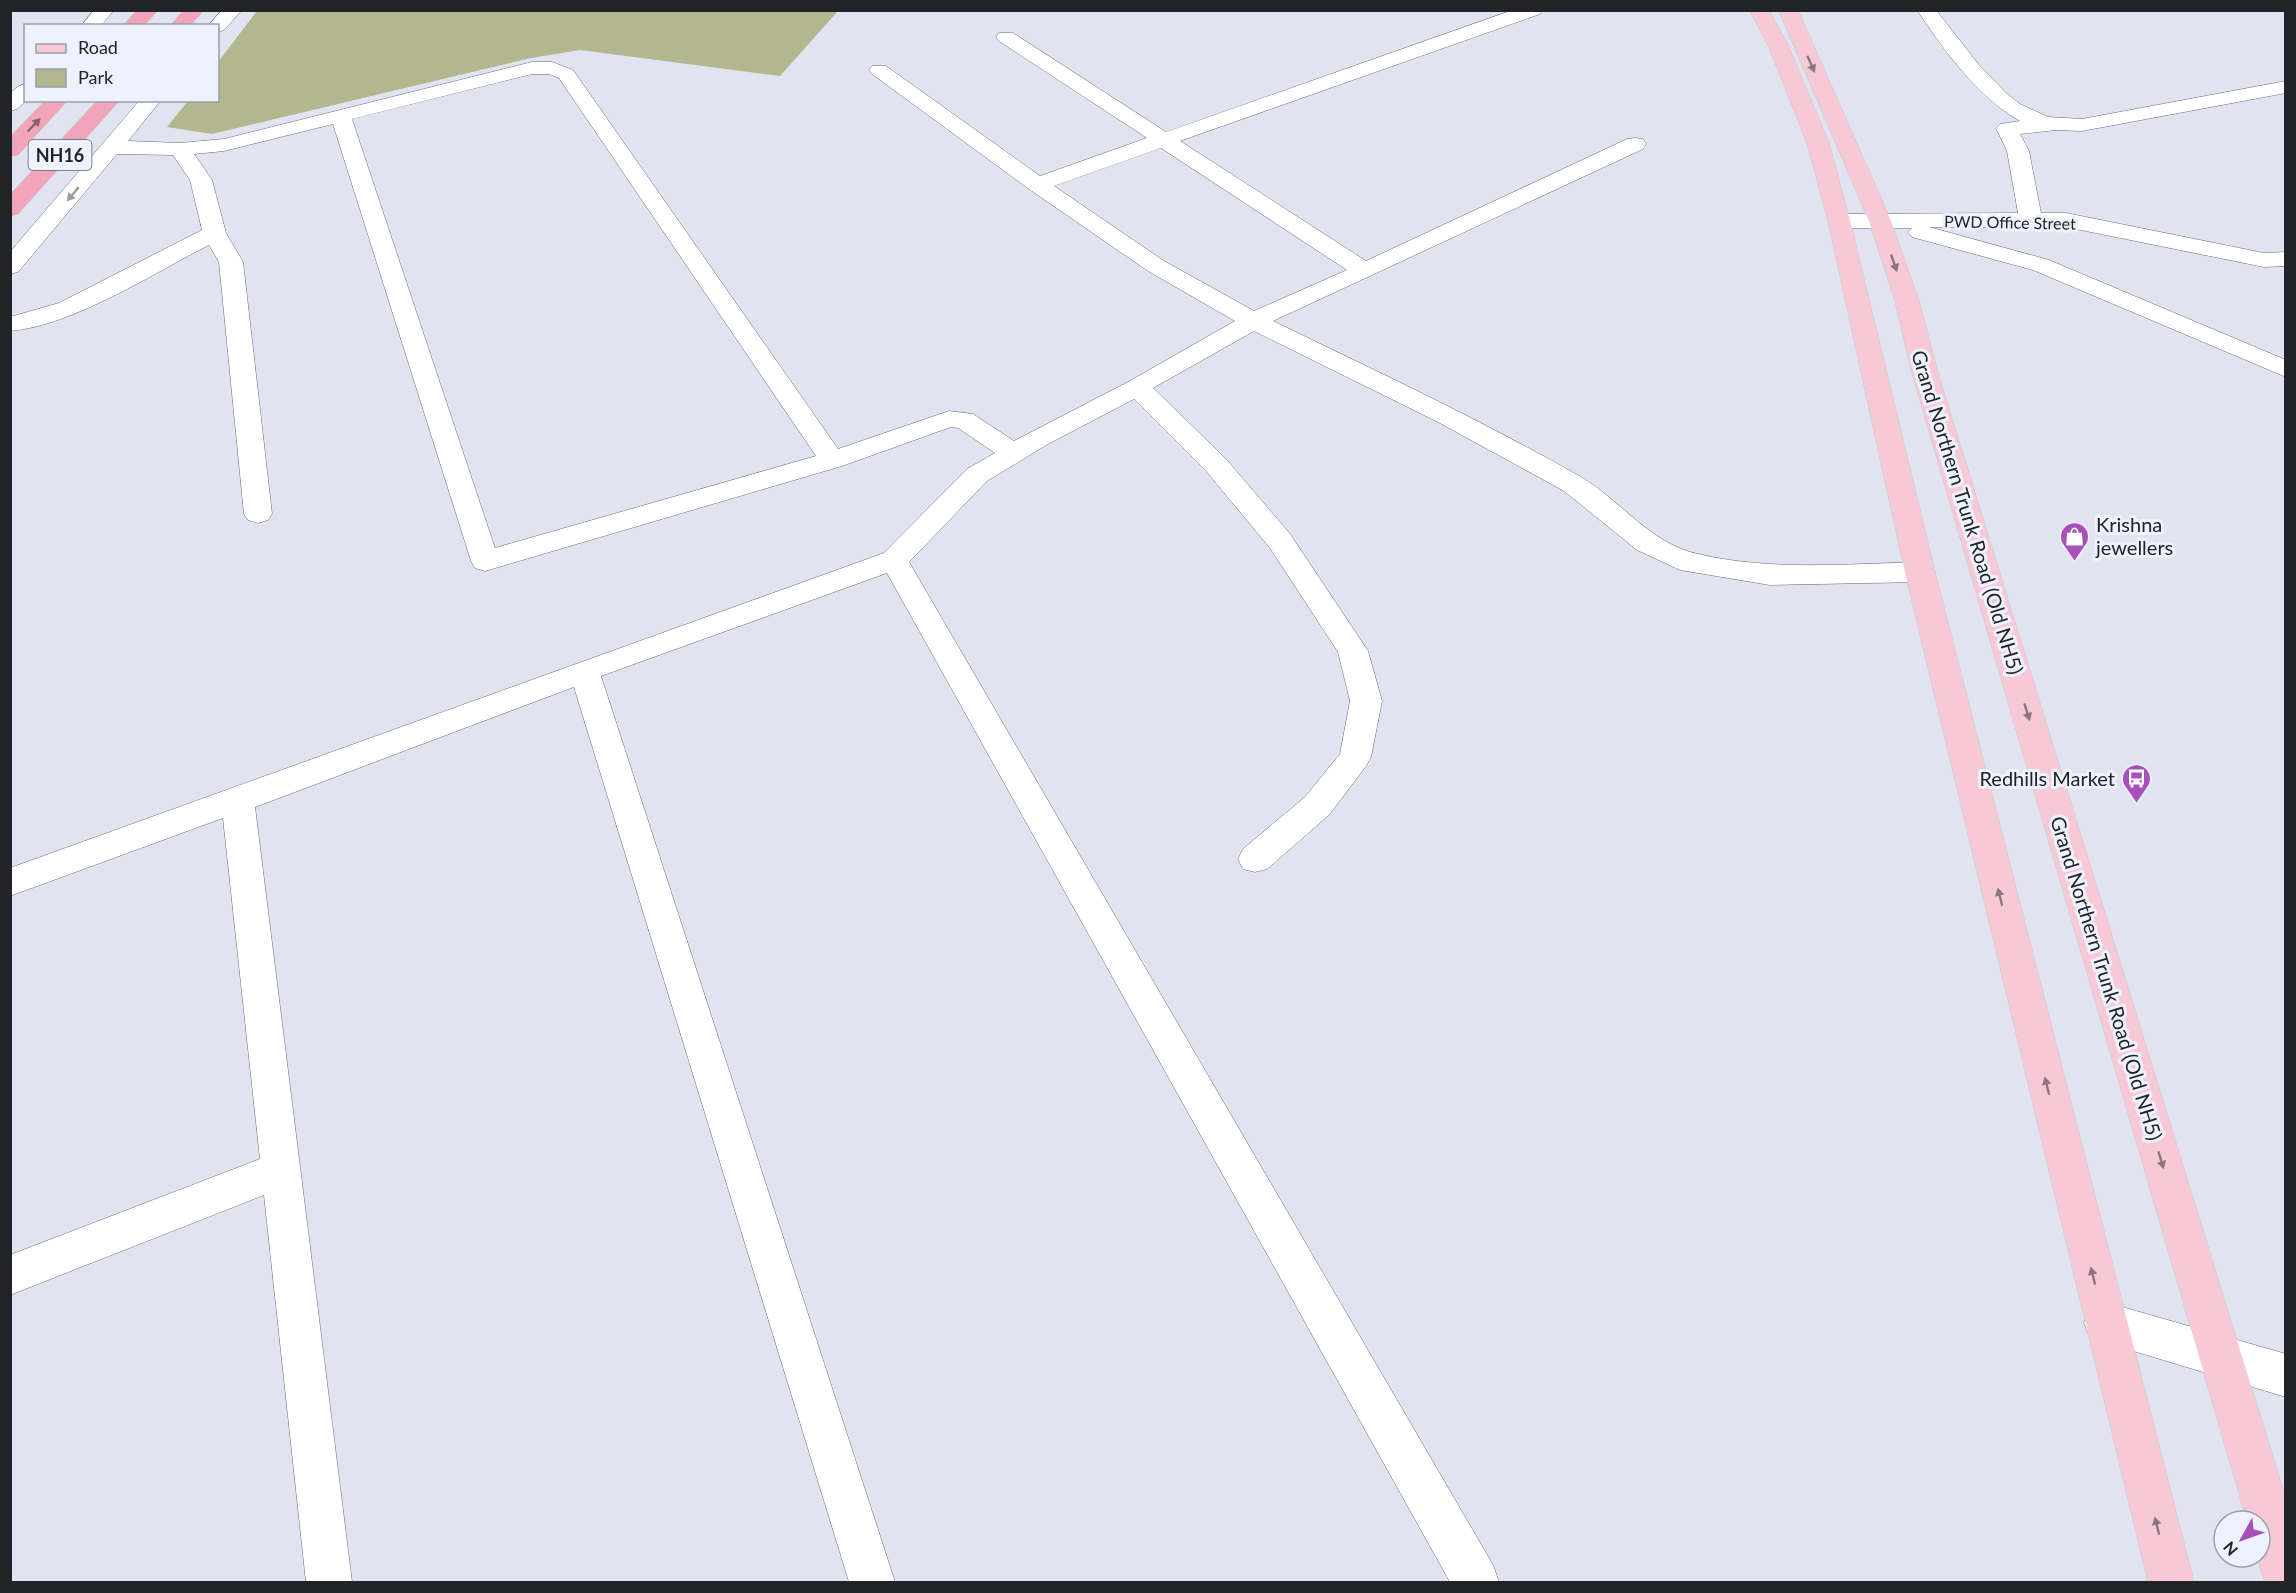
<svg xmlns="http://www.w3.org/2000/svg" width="2296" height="1593" viewBox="0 0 2296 1593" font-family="Lato,sans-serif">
  <rect width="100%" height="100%" fill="#e1e4f0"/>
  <polygon fill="#b3b78f" points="257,11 257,10 838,11 780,76 580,50 531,58 212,134 167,127 188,101 218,100 218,62"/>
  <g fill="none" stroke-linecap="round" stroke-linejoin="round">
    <defs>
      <g id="minor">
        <polygon points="94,10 114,10 101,26 81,26"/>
        <polygon points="222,10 242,10 224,30 218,32 218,26 208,26"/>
        <path d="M1513,10h29l-2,4 -360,127 186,120 261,-122 8,-1 8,1 3,5 -3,5 -370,172c103,50 208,99 308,156 40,24 70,67 117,77 72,17 148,10 222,8l10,3 5,7 -5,7 -10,3 -150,3 -90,-15 -43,-20 -73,-59 -126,-69 -184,-91 -101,57 73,71 64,75 78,117 14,50 -11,56 -5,9 -37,49 -62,54 -12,3 -12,-3 -5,-10 5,-10 62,-52 35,-43 10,-53 -12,-49 -68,-104 -64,-77 -72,-72 -86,45 -61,37 -78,81 584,1003 6,17h-49l-563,-1009 -286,103 294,906h-46l-275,-895 -319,120 97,775h-46l-42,-387 -254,100v-40l250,-96 -37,-341 -213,78v-28l874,-315 83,-84 28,-16 -37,-25 -7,-1 -109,39 -357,105 -10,-3 -4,-7 -138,-437 -109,27 -30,3 18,26 14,53 17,29 29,252 -4,6 -10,3 -10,-3 -4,-6 -25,-252 -10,-17c-55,28 -137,81 -199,86v-14l49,-14 143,-73 -12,-50 -17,-25 -56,-1 -99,118 -8,2v-22l130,-152h21l-33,41 52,2 44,-4 308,-77h20l21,8 265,379 111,-38 24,3 41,27 114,-59 107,-61 -87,-50 -119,-82 -157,-115 -3,-4 3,-4h14l154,110 107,-38 -148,-97 -3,-4 3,-4h14l153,99zM532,74h17l10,4 257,378 -321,92 -143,-429zM1161,148l186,122 -93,41 -90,-50 -110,-75z"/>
        <path d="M1917,10h19l43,55 27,28 14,11 28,13 34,2 204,-38v12l-204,38 -26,-1 -36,4 9,17 12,62h25l198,40 22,-1v14l-22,1 -198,-40h-137l120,33 237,100v17l-253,-107 -121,-33 -4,-5 4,-4h-73l-8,-2 -3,-5 3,-5 8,-2 179,-1 -11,-62 -11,-23 4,-4 20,-3c-44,-25 -75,-70 -103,-111z"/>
        <polygon points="26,84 27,100 17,109 10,111 10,93 19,86"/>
        <polygon points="2105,1302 2286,1354 2286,1397 2090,1338 2084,1323 2090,1308"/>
      </g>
      <g id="major">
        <polygon points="1750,10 1769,10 1788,45 1829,143 1850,221 1935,572 2194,1582 2148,1582 1905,572 1828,221 1807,143 1768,45"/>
        <polygon points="1779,10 1798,10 1891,221 1919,301 1938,373 2286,1499 2286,1582 2265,1582 2257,1557 2260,1557 2260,1521 2247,1521 1912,373 1895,301 1869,221"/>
      </g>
      <g id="highway">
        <polygon points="137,10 158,10 144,26 123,26"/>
        <polygon points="184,10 204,10 190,26 170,26"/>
        <polygon points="46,100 68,100 18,155 10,156 10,137"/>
        <polygon points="98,100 120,100 18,214 10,216 10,195"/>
      </g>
    </defs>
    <use href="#minor" stroke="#686b75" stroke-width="1"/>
    <use href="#major" stroke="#c6c6c7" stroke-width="1"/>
    <use href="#highway" stroke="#c6c6c7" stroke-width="1"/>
    <use href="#minor" fill="#fff" fill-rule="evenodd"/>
    <use href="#major" fill="#f7c9d6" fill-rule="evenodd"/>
    <use href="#highway" fill="#f1a5ba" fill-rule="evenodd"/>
  </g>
  <defs><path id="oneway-solid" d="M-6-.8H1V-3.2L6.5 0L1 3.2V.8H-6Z" transform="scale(1.5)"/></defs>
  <g fill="#8c767e">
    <use href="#oneway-solid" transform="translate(1811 64) rotate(66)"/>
    <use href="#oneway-solid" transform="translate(1894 263) rotate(71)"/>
    <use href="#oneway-solid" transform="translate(2027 712) rotate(73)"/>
    <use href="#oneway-solid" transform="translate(2000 897) rotate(-104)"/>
    <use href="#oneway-solid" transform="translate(2047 1086) rotate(-104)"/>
    <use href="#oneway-solid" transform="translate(2161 1160) rotate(73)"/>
    <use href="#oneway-solid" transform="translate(2093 1276) rotate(-104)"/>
    <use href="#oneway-solid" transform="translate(2157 1526) rotate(-104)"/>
  </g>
  <use fill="#8a6470" href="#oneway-solid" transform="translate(34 125) rotate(-46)"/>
  <use fill="#9c9c9e" href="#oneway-solid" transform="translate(73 194) rotate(130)"/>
  <defs>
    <symbol id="shop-pin" viewBox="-11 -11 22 30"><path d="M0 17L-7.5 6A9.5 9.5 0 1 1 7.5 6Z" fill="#a74fbb" stroke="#eef2fe"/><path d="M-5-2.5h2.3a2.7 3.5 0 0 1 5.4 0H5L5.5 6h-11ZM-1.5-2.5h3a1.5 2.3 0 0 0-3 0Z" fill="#fff"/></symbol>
    <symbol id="bus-pin" viewBox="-11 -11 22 30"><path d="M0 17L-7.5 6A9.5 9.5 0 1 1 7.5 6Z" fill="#a74fbb" stroke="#eef2fe"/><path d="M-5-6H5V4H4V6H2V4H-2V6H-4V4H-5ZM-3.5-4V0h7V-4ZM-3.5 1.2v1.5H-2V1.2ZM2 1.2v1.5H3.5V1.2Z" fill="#fff"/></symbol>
  </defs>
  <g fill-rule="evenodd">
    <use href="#shop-pin" x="2058" y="520" width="33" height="45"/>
    <use href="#bus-pin" x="2120" y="762" width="33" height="45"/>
  </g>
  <g text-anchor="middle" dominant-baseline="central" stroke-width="6" stroke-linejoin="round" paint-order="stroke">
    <g font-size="16" fill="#222327" stroke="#eef2fe">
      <text transform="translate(2010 222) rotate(1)">PWD Office Street</text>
    </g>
    <rect fill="#eef2fe" stroke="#5f6168" stroke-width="1.5" x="28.5" y="140" width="63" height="30" rx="4.5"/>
    <g font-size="18" font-weight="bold" fill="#222327">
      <text x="60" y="155">NH16</text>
    </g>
    <g font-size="20" fill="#222327" stroke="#eef2fe">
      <text transform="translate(1968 512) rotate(73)">Grand Northern Trunk Road (Old NH5)</text>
      <text transform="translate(2107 978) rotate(73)">Grand Northern Trunk Road (Old NH5)</text>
    </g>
    <g font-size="20" fill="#222327" stroke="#eef2fe" text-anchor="start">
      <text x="2096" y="524">Krishna<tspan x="2096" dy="23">jewellers</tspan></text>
      <text x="2115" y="778" text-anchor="end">Redhills Market</text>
    </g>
  </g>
  <rect width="2296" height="1593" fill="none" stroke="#222327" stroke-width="24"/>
  <rect x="24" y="24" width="195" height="78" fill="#eef2fe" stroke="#9c9fa8" stroke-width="1.5"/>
  <rect x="36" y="44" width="30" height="9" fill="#f7c9d6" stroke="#9c9fa8" stroke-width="1.5"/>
  <text x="78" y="54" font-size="18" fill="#222327">Road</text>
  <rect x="36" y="69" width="30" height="18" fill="#b3b78f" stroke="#9c9fa8" stroke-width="1.5"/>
  <text x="78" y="84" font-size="18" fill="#222327">Park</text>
  <g transform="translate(2242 1539) rotate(230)"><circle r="28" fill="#eef2fe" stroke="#9c9fa8" stroke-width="1.5"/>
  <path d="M0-4.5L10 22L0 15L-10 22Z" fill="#a74fbb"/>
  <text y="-9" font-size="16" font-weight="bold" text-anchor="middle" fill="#222327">N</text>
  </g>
</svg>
